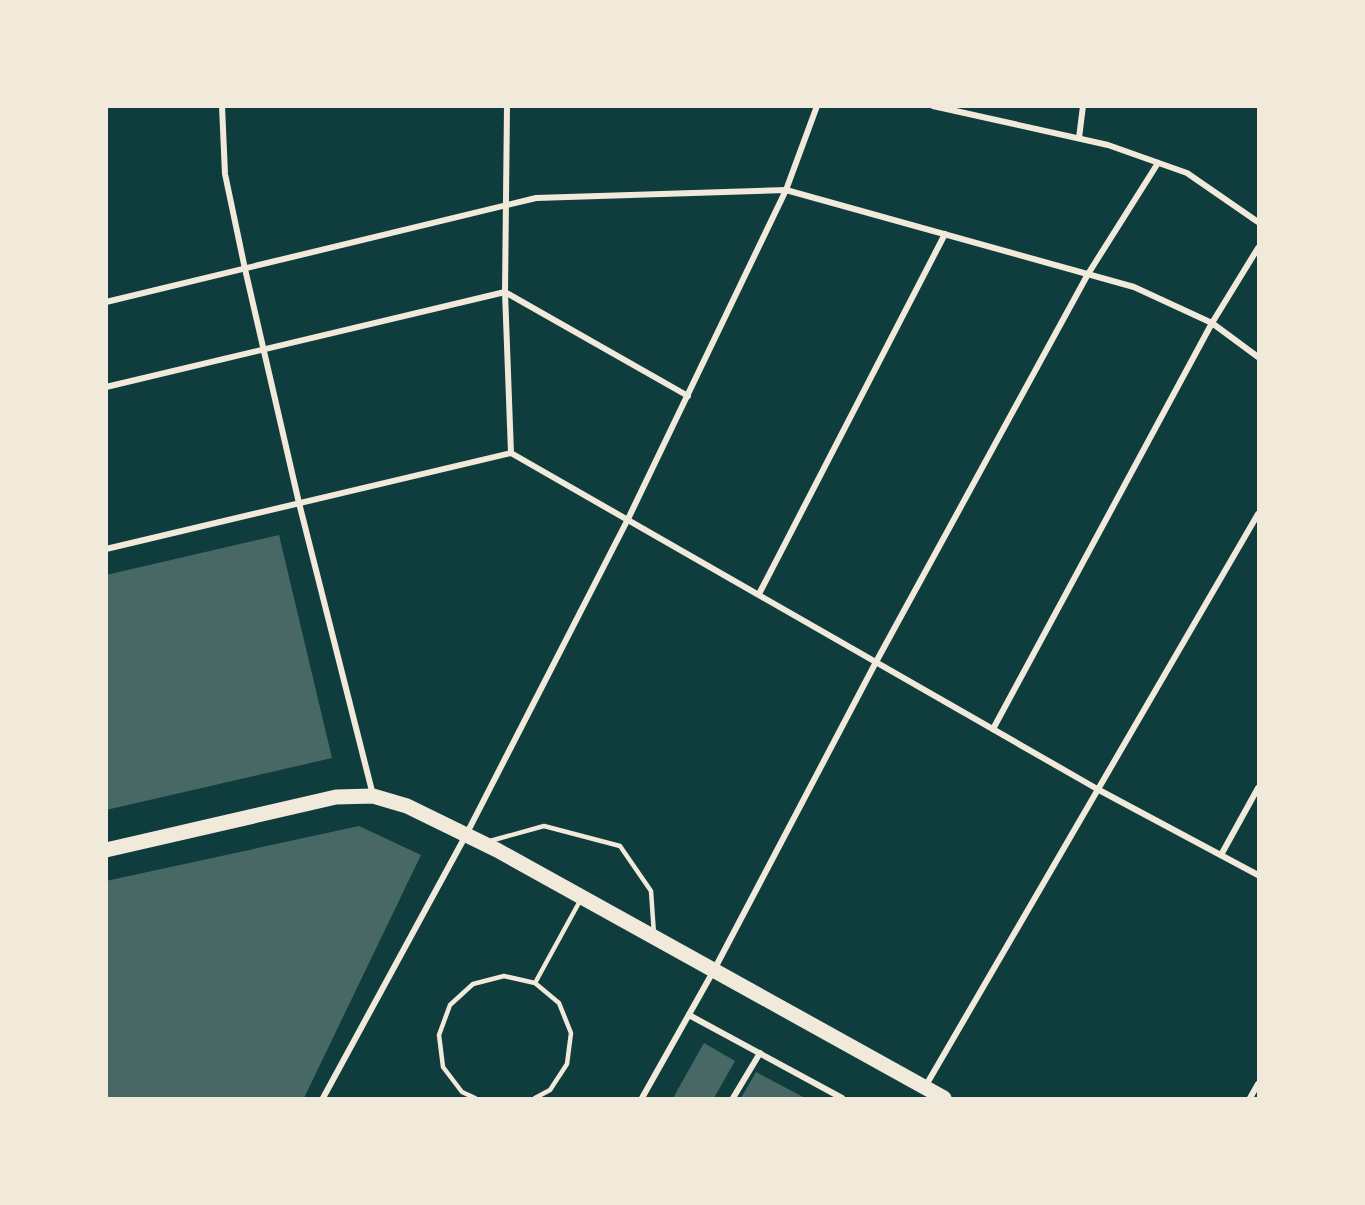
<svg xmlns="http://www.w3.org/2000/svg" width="1365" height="1205" viewBox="0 0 1365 1205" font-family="'Nunito Sans',sans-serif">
  <rect width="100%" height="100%" fill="#0f3d3e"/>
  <g fill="#486865">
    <polygon points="279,535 332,758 106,810 106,575"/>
    <polygon points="359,826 421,855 304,1098 106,1098 106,881"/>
    <polygon points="704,1043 735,1061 714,1098 673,1098"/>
    <polygon points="756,1072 805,1098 741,1098"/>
  </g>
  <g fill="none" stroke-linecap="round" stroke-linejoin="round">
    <g stroke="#f1e9da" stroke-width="4.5">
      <polyline points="490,841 544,826 620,846 651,891 654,934"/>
      <polyline points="535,983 581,899"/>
      <polyline points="475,1098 462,1092 443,1067 439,1035 450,1005 473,984 504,976 535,983 559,1003 571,1033 567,1064 550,1090 535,1098"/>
    </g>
    <g stroke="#f1e9da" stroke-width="6">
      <polyline points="222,106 225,174 245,269 299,503 373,795"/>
      <polyline points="507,106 505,292 511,453"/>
      <polyline points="933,106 1108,145 1187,173 1258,222"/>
      <polyline points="1079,138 1083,106"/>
      <polyline points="106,302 536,198 786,190 1134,287 1212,323 1258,357"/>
      <polyline points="106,387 505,292 688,396"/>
      <polyline points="511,453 1099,790 1258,875"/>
      <polyline points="106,549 511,453"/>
      <polyline points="759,594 945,234"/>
      <polyline points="993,729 1212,323 1258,248"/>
      <polyline points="1221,855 1258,788"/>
      <polyline points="689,1015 842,1098"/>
      <polyline points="925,1087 1258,514"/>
      <polyline points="323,1098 466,835 628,519 786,190 817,106"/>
      <polyline points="642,1098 714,970 876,662 1088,274 1158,163"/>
      <polyline points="733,1098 760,1053"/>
      <polyline points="1250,1098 1258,1084"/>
    </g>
    <polyline stroke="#f1e9da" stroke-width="15" points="106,850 336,797 373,796 407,806 497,850 944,1098"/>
  </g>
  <rect width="1365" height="1205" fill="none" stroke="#f1e9da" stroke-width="216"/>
</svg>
